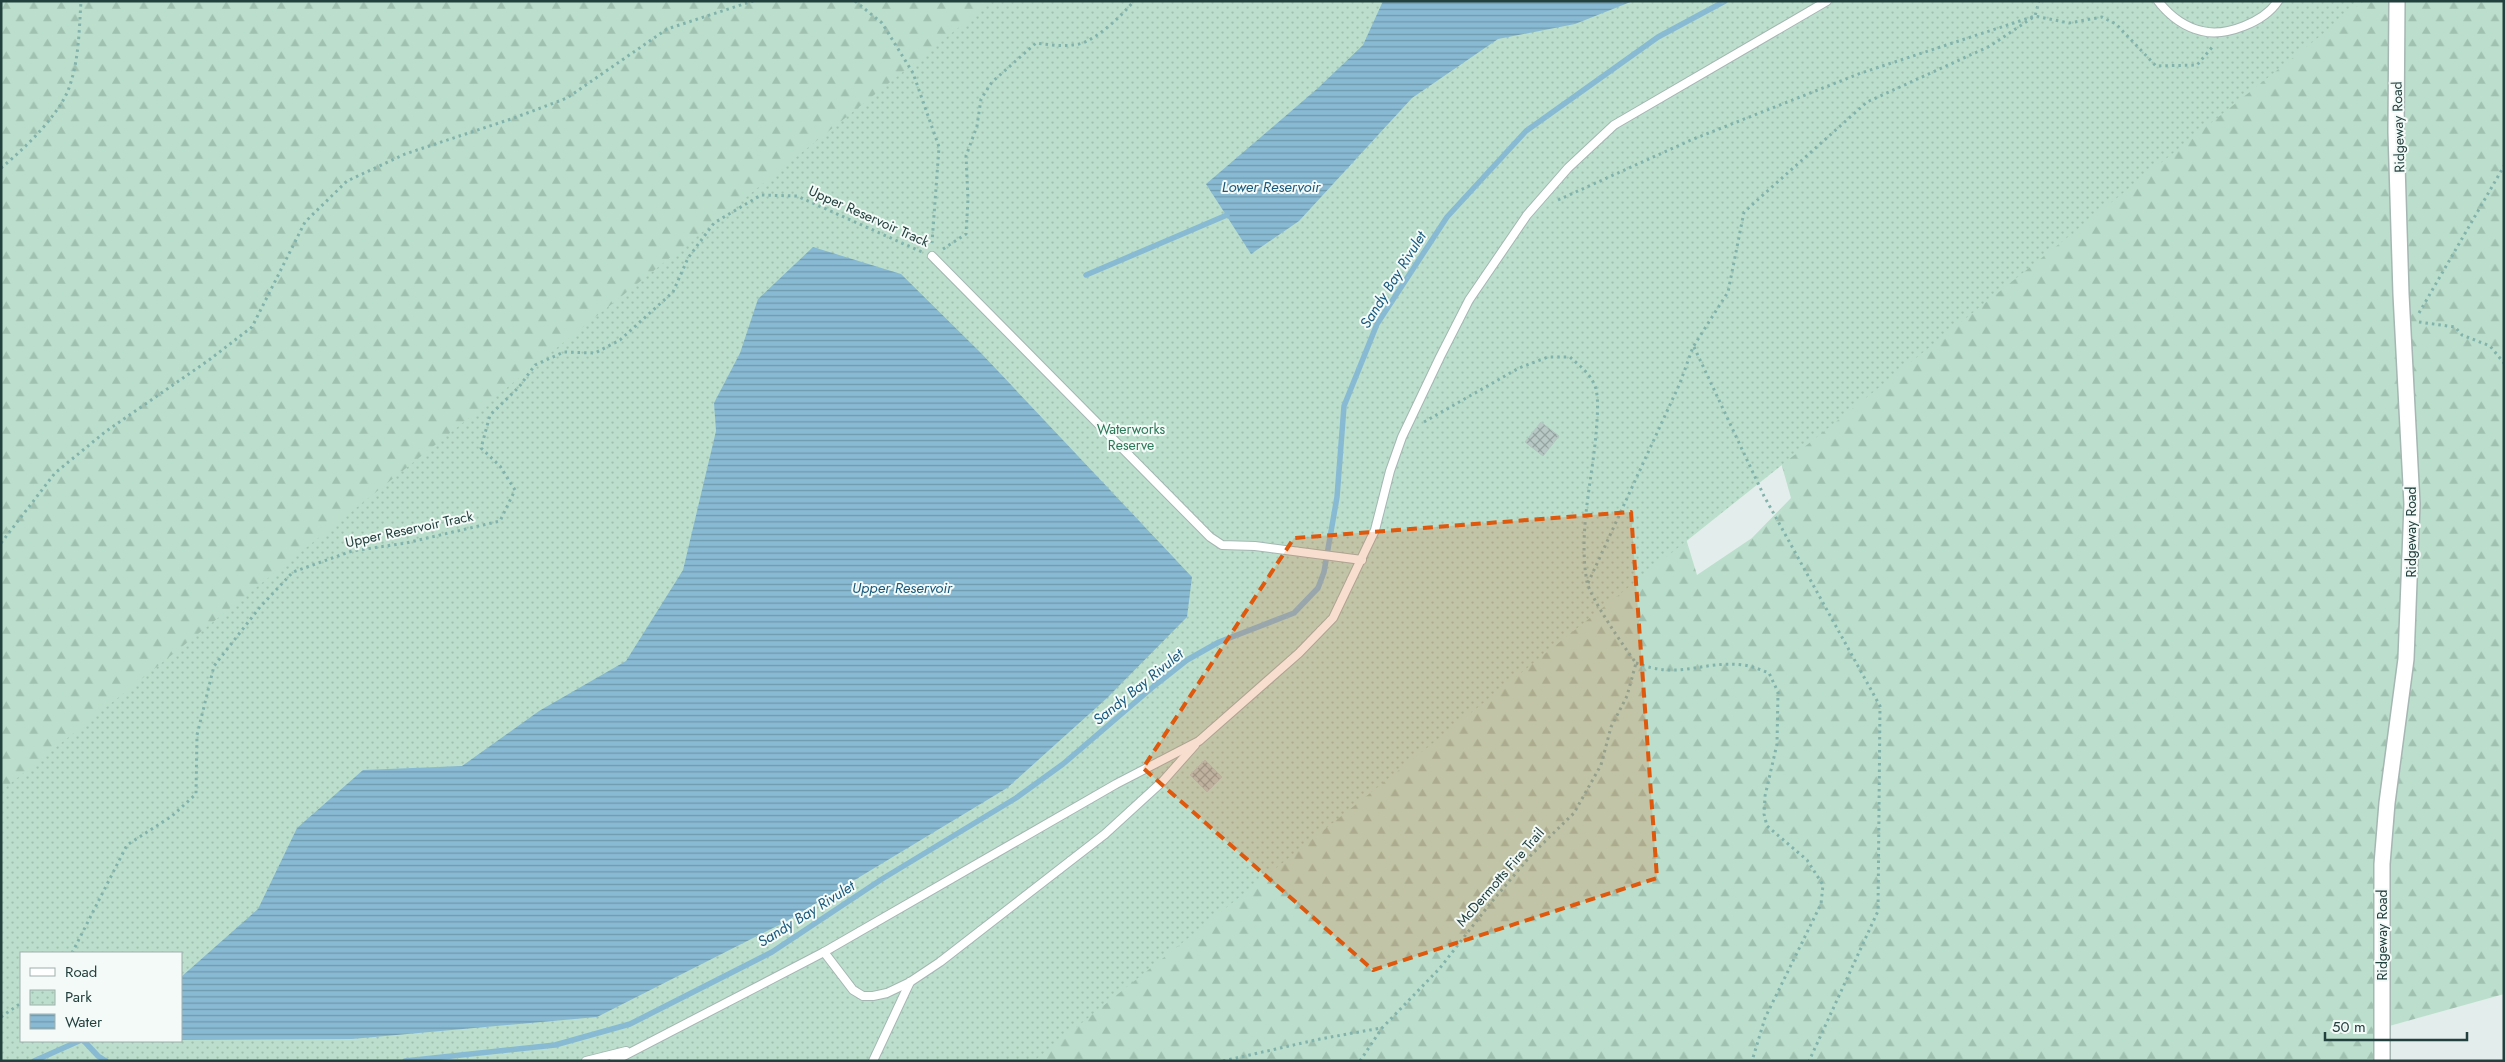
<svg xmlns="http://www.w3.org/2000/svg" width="2505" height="1062" viewBox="0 0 2505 1062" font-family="Jost,sans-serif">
  <defs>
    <pattern id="forest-firs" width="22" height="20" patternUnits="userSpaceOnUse" patternTransform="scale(1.25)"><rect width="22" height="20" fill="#bbdfcc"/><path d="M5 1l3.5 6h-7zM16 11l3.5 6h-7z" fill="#a0c0b0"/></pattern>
    <pattern id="park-dots" width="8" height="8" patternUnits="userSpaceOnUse" patternTransform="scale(1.25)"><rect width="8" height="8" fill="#bbdfcc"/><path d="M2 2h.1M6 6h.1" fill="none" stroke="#a0c0b0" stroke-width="1.8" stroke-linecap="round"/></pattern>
    <pattern id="water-rules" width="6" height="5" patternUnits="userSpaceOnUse" patternTransform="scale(1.25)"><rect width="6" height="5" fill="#89bad4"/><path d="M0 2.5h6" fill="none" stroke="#7099ad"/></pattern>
    <pattern id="building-cross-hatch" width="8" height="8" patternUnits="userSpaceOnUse" patternTransform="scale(1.25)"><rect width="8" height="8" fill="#b8c8c4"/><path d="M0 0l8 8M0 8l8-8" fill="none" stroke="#95a4a0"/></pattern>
  </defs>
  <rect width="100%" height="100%" fill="#e3edeb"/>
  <g fill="url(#forest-firs)">
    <polygon points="1,1 1383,1 181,953 21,953 21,1041 1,1061"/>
    <polygon points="1633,1 2504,1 2504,994 2382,1028 2382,1061 811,1061 1670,486 1697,575 1752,538 1791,498 1776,445"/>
  </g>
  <path fill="url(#park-dots)" fill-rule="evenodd" d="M992,1h1372l-1330,1060h-1033v-270zM21,953h160v88h-160z"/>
  <g fill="url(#water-rules)">
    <polygon points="1383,1 1633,1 1575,24 1498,39 1412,98 1299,221 1251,254 1206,184 1318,88 1363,45"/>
    <polygon points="813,247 901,274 981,353 1192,577 1187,617 1107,698 1007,788 785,922 597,1017 352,1039 181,1040 181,977 258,909 297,828 363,770 462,766 539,711 626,661 683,570 716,431 714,403 740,353 758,299"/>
  </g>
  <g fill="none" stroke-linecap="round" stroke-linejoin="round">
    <g stroke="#89bad4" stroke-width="5.5">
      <polyline points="1086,275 1227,215"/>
      <polyline points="84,1041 98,1056 106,1061"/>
      <polyline points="34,1061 79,1041"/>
      <polyline points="405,1061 555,1045 630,1024 772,952 882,879 1016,798 1063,764 1154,686 1187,660 1219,642 1294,613 1318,588 1324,572 1337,497 1344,406 1377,324 1447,217 1526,131 1658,37 1725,1"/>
    </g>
  </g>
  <g fill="url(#building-cross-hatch)" stroke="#b5c7c3">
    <polygon points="1541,422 1559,436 1543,456 1525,442"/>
    <polygon points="1205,760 1222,777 1207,792 1190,775"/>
  </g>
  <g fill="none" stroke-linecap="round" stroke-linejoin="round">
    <defs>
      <g id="service">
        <path d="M2158,1c11,14 26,26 44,30 24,6 62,-9 76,-30"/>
        <polyline points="932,256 1210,537 1222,545 1255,546 1362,560"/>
        <polyline points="824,952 853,990 863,996 873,996 887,993 910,982 940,962 1105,834 1163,781 1195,745"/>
        <polyline points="586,1061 626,1051"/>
        <polyline points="614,1061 824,952 1116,784 1199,741 1299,653 1333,618 1375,530 1390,471 1402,437 1440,357 1469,300 1527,215 1568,168 1614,125 1827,1"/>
        <polyline points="873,1061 910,982"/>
      </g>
      <polyline id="minor" points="2382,1061 2382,864 2387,803 2406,659 2412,504 2401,294 2396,132 2397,1"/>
    </defs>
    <use href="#service" stroke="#a5b6b3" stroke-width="10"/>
    <use href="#minor" stroke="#a5b6b3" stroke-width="18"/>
    <g stroke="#82b2ac" stroke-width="3" stroke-dasharray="2.5 4" stroke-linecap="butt">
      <polyline points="855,1 882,23 913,73 939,147 932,243"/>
      <path d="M1,168c23,-19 53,-48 66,-75 12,-29 12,-61 14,-92"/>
      <polyline points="1558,200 1691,140 1861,73 2035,16 2069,23 2102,17 2116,24 2156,66 2197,65 2214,45"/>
      <path d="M943,249l23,-15 2,-35 -2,-43 11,-30 4,-27 11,-17 44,-39c14,2 28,4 43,1 19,-5 42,-28 55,-43"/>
      <polyline points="2419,313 2504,166"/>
      <polyline points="2419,322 2455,327 2462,335 2490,346 2504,363"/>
      <polyline points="1694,347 1764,496 1880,706 1878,911 1809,1061"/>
      <path d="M1424,422l95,-54 29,-11h22c10,9 22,18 26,32 3,14 1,31 0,45 -4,48 -18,99 -9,148 4,17 37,65 49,81"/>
      <polyline points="1,543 55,473 105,432 209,360 252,327 305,222 347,181 405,154 514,118 567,98 667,29 753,1"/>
      <polyline points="1588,583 1680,383 1693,347 1728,292 1744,212 1867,102 1990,46 2035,16 2039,1"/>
      <path d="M1636,663c44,17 67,-3 107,2 9,1 18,5 26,8l9,19 -1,52 -12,52 -1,18 3,12 40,34 16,25 -2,19 -56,114 -13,43"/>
      <polyline points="72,953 127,845 172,816 196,794 197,735 214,666 260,607 293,572 352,551 406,543 500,521 515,490 500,466 481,448 490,415 519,387 535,365 564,352 595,353 620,340 673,292 688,258 714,223 761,195 797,196 922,252"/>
      <polyline points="1,1017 21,1003"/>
      <polyline points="1223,1061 1320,1039 1381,1028"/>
      <polyline points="1360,1061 1382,1028 1440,968 1489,905 1532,854 1574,813 1601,765 1611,727 1627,696 1636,663"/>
    </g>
    <use href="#service" stroke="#fff" stroke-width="8"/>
    <use href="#minor" stroke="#fff" stroke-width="15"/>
  </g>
  <path fill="#de580e" fill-opacity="0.2" stroke="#de580e" stroke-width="4" stroke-dasharray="10 6" stroke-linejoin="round" d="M1631,512l26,366 -284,92 -230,-202 151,-230z"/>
  <g text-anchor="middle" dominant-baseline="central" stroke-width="4" stroke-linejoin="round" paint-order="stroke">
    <g font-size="14" fill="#22403d" stroke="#f4faf8">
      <text transform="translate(2398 127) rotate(-92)">Ridgeway Road</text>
      <text transform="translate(869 216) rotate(24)">Upper Reservoir Track</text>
      <text transform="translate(409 529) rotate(-12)">Upper Reservoir Track</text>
      <text transform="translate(2411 532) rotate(-90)">Ridgeway Road</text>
      <text transform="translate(1500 877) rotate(-49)">McDermotts Fire Trail</text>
      <text transform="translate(2382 935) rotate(-90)">Ridgeway Road</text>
    </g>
    <g font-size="14" fill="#2a7857" stroke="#f4faf8">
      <text x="1131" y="429">Waterworks<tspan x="1131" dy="16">Reserve</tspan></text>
    </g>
    <g font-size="15" font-style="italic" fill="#195a7e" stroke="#f4faf8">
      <text x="1271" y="187">Lower Reservoir</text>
      <text transform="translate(1393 280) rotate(-58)">Sandy Bay Rivulet</text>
      <text x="902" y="588">Upper Reservoir</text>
      <text transform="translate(1138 687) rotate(-39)">Sandy Bay Rivulet</text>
      <text transform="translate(806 914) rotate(-32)">Sandy Bay Rivulet</text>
    </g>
  </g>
  <rect width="2505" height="1062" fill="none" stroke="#22403d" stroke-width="5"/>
  <rect x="20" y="952" width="162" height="90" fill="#f4faf8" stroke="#a0b0ad"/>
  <rect x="30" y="968" width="25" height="8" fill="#ffffff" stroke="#a0b0ad"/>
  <text x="65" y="977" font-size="15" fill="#22403d">Road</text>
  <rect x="30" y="990" width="25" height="15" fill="url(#park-dots)" stroke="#a0b0ad"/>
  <text x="65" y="1002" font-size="15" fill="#22403d">Park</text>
  <rect x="30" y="1014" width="25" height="15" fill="url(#water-rules)" stroke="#a0b0ad"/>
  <text x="65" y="1027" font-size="15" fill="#22403d">Water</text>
  <path d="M2325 1032v8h142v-8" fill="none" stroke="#22403d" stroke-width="2.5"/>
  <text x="2332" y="1032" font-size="15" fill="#22403d" stroke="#f4faf8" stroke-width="4" paint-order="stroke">50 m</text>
</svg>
